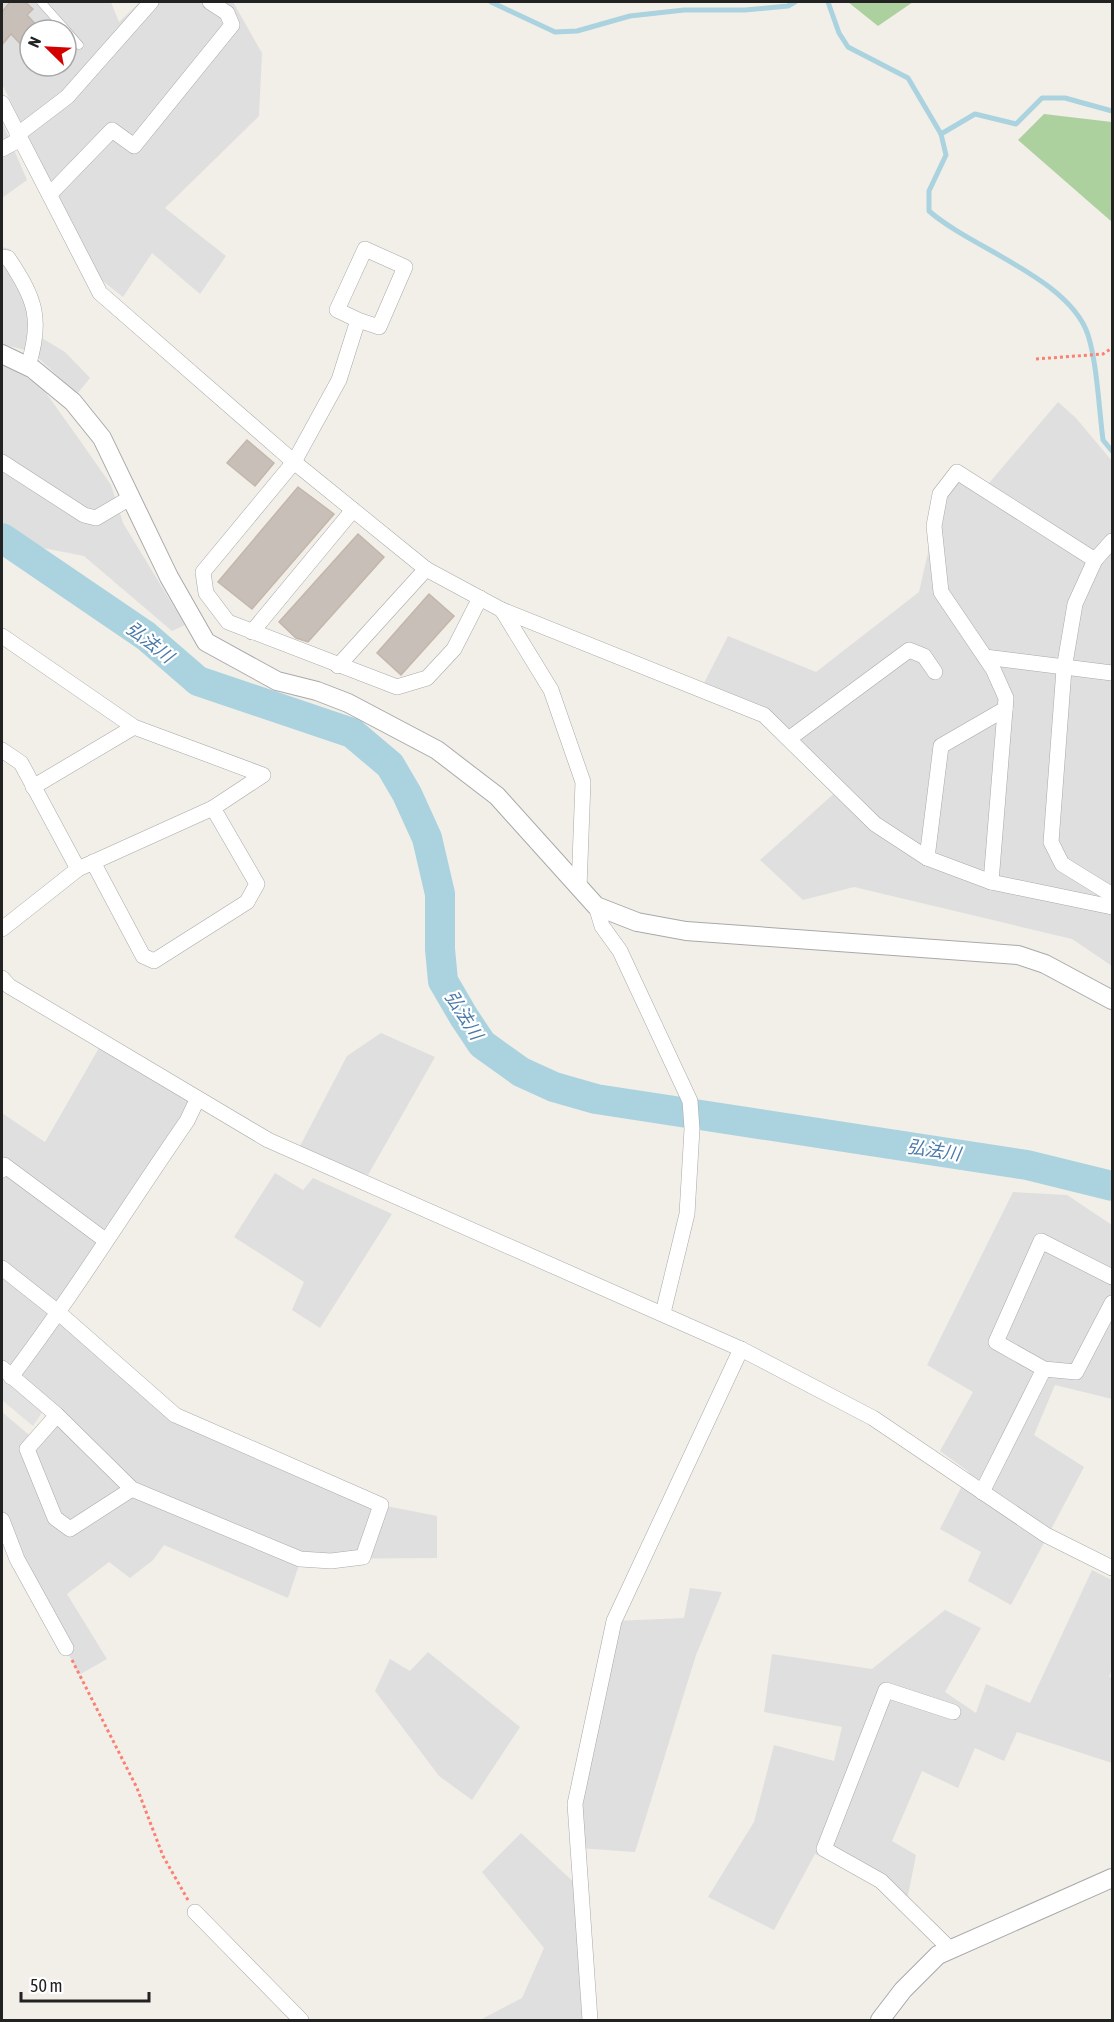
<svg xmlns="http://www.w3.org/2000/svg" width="1114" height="2022" viewBox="0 0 1114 2022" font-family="'Asap Condensed','Noto Sans JP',sans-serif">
  <rect width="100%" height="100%" fill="#f2efe9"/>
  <g fill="#e0dfdf" fill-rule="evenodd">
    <path d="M2,2h109l8,20 21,-20h93l29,51 -3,63 -94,92 61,48 -26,38 -48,-41 -29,44 -24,-19 -97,-194zM30,30h36v36h-36z"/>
    <polygon points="2,122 27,180 2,198"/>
    <polygon points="2,247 10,249 29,290 37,335 65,352 90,378 77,394 32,352 2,344"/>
    <polygon points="2,363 41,386 81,442 111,485 123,523 185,625 172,631 84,556 43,548 2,522"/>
    <polygon points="1058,402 1076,418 1112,461 1112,966 1072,939 854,887 803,900 760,860 839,789 764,715 701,689 728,636 816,672 919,592 934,526 957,472 984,489"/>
    <polygon points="381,1033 435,1057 368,1175 298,1150 347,1056"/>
    <polygon points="103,1041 197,1100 60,1314 155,1399 381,1505 437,1516 437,1558 301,1559 288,1598 164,1545 153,1560 130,1578 109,1562 67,1594 107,1659 79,1675 2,1520 2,1412 35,1440 57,1415 2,1368 2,1113 45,1142"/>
    <polygon points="275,1173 303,1190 313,1178 392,1214 320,1328 292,1310 304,1282 234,1237"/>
    <polygon points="1013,1192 1067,1195 1112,1225 1112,1399 1055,1385 1034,1435 1084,1467 1011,1605 968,1581 981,1552 940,1529 969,1472 940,1451 973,1392 927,1365"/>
    <polygon points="1092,1570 1112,1580 1112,1668 1109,1677 1112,1678 1112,1763 1017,1732 1004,1761 975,1748 958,1788 922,1771 892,1841 916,1855 906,1905 881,1881 815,1854 774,1930 708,1897 754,1822 774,1745 834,1761 842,1727 764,1712 772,1654 872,1669 945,1610 981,1628 945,1692 976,1713 986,1684 1030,1703"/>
    <polygon points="690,1588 722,1592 696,1655 635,1852 578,1848 575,1804 614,1621 684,1618"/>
    <polygon points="428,1652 520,1727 472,1800 439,1776 375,1691 390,1659 410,1671"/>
    <polygon points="521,1833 581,1889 590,2020 480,2020 522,1998 544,1948 482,1872"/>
  </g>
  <g fill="#add19e">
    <polygon points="848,2 913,2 878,26"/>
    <polygon points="1044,114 1112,122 1112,222 1018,140"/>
  </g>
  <polygon fill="#e2e2e2" points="2,1377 43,1411 33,1426 2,1400"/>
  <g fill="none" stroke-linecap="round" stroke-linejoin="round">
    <g stroke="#aad3df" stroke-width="5">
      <polyline points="491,2 555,32 577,31 630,16 684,10 745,10 788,6 795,2"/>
      <path d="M828,2l11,31 9,14 60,31 33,56 5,21 -17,36v20c42,37 141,68 159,124 9,28 11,74 15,105l9,11"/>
      <polyline points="941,134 975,114 1016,124 1042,98 1065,98 1112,111"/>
    </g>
    <polyline stroke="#aad3df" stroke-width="30" points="2,538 146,636 198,681 352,733 390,765 407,794 427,838 440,894 440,949 443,981 464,1017 482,1044 521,1072 554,1087 596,1099 1027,1165 1112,1186"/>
  </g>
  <g fill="#c7bfb8" stroke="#c4b6ab" stroke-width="1.5">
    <polygon points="10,2 25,2 33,9 27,15 41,30 30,30 30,54 11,34 2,45 2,12"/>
    <polygon points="247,440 274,463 255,486 227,463"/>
    <polygon points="298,487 334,514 252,609 218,582"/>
    <polygon points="358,534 384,557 308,642 296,638 279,622"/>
    <polygon points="429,594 454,616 401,675 377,653"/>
  </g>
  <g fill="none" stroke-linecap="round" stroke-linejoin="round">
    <defs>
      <g id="service">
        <polyline points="41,2 66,30"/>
        <polyline points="66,30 79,45"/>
      </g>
      <g id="minor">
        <polyline points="2,103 100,293 294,462 426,569 502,610 764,715 875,824 927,858 991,882 1112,907"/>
        <polyline points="17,135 67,97 151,2"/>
        <polyline points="2,149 19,140"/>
        <polyline points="50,194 112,130 134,146 232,25 227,13 210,2"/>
        <path d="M2,257l6,1c27,40 35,61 20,108"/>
        <polyline points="358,320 379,327 405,267 365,249 337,310 358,320 339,380 294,462 203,572 206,593 228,622 397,687 427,678 454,649 480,598"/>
        <polyline points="2,462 84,515 96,518 130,498"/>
        <polyline points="1095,560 1075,604 1064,669 1051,842 1062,864 1109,893"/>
        <polyline points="502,610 551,690 583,782 579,888"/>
        <polyline points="252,632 353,510"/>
        <polyline points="2,636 134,727 263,775 213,808 78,869 2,929"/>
        <polyline points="985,657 1112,673"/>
        <polyline points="338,666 426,569"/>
        <polyline points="790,738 909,650 924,656 935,672"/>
        <polyline points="2,750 21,763 78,869"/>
        <polyline points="33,787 134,727"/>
        <polyline points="927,858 941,746 1005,709"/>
        <polyline points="93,862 143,956 154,961 247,902 257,884 213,808"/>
        <polyline points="991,882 1006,698 993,669 941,592 934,526 940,494 957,472 1095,560 1112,541"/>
        <polyline points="596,906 602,926 620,951 690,1101 692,1129 687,1214 663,1313"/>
        <polyline points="2,978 9,986 268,1140 741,1349 873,1418 1046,1535 1112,1568"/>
        <polyline points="2,1170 4,1165 105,1240"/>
        <polyline points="2,1268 59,1313 175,1415 381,1505 363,1557 331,1561 300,1559 132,1489 57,1415 2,1368"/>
        <polyline points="1112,1277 1041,1241 996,1342 1044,1369 1076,1372 1112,1303"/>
        <path d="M11,1377c63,-83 117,-171 176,-256l10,-21"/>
        <polyline points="57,1415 27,1449 55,1518 70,1529 132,1489"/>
        <polyline points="982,1492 1044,1369"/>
        <polyline points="2,1520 17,1559 66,1648"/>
        <polyline points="195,1912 301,2020"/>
        <polyline points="950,1949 881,1881 824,1849 886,1690 953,1712"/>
        <polyline points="590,2020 575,1804 614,1621 741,1349"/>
      </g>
      <g id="tertiary">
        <polyline points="2,354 33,369 73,402 102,438 169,577 206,642 277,681 317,691 348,703 437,750 497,796 596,906 637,922 686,931 1018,955 1045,964 1112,1000"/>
        <polyline points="880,2020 903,1990 938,1955 1112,1878"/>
      </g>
    </defs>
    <use href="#service" stroke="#a9a9a9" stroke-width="9"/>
    <use href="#minor" stroke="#a9a9a9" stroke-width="16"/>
    <use href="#tertiary" stroke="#a9a9a9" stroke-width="20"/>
    <g stroke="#fa8072" stroke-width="3" stroke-dasharray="3 3" stroke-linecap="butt">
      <polyline points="1036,359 1103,354 1112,348"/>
      <polyline points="72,1660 137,1788 163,1856 188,1900"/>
    </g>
    <use href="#service" stroke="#fff" stroke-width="8"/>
    <use href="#minor" stroke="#fff" stroke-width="15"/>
    <use href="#tertiary" stroke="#fff" stroke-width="18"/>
  </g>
  <g text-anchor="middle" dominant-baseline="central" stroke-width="4.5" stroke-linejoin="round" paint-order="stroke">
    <g font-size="18" font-style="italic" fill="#4a7aab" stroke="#fff">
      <text transform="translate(150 642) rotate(38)">弘法川</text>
      <text transform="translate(464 1015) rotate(58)">弘法川</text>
      <text transform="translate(934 1150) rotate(9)">弘法川</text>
    </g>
  </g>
  <rect width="1114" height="2022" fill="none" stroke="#222222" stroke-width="6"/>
  <g transform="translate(48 48) rotate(294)"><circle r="28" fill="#ffffff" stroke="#a7a7a7" stroke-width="1.5"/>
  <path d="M0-4.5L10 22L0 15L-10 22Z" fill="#d40000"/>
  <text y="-9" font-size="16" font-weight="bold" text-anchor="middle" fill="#222222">N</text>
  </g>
  <path d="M21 1992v9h128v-9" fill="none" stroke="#222222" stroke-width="3"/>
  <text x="30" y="1992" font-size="18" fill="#222222" stroke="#ffffff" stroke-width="4.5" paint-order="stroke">50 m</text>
</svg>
